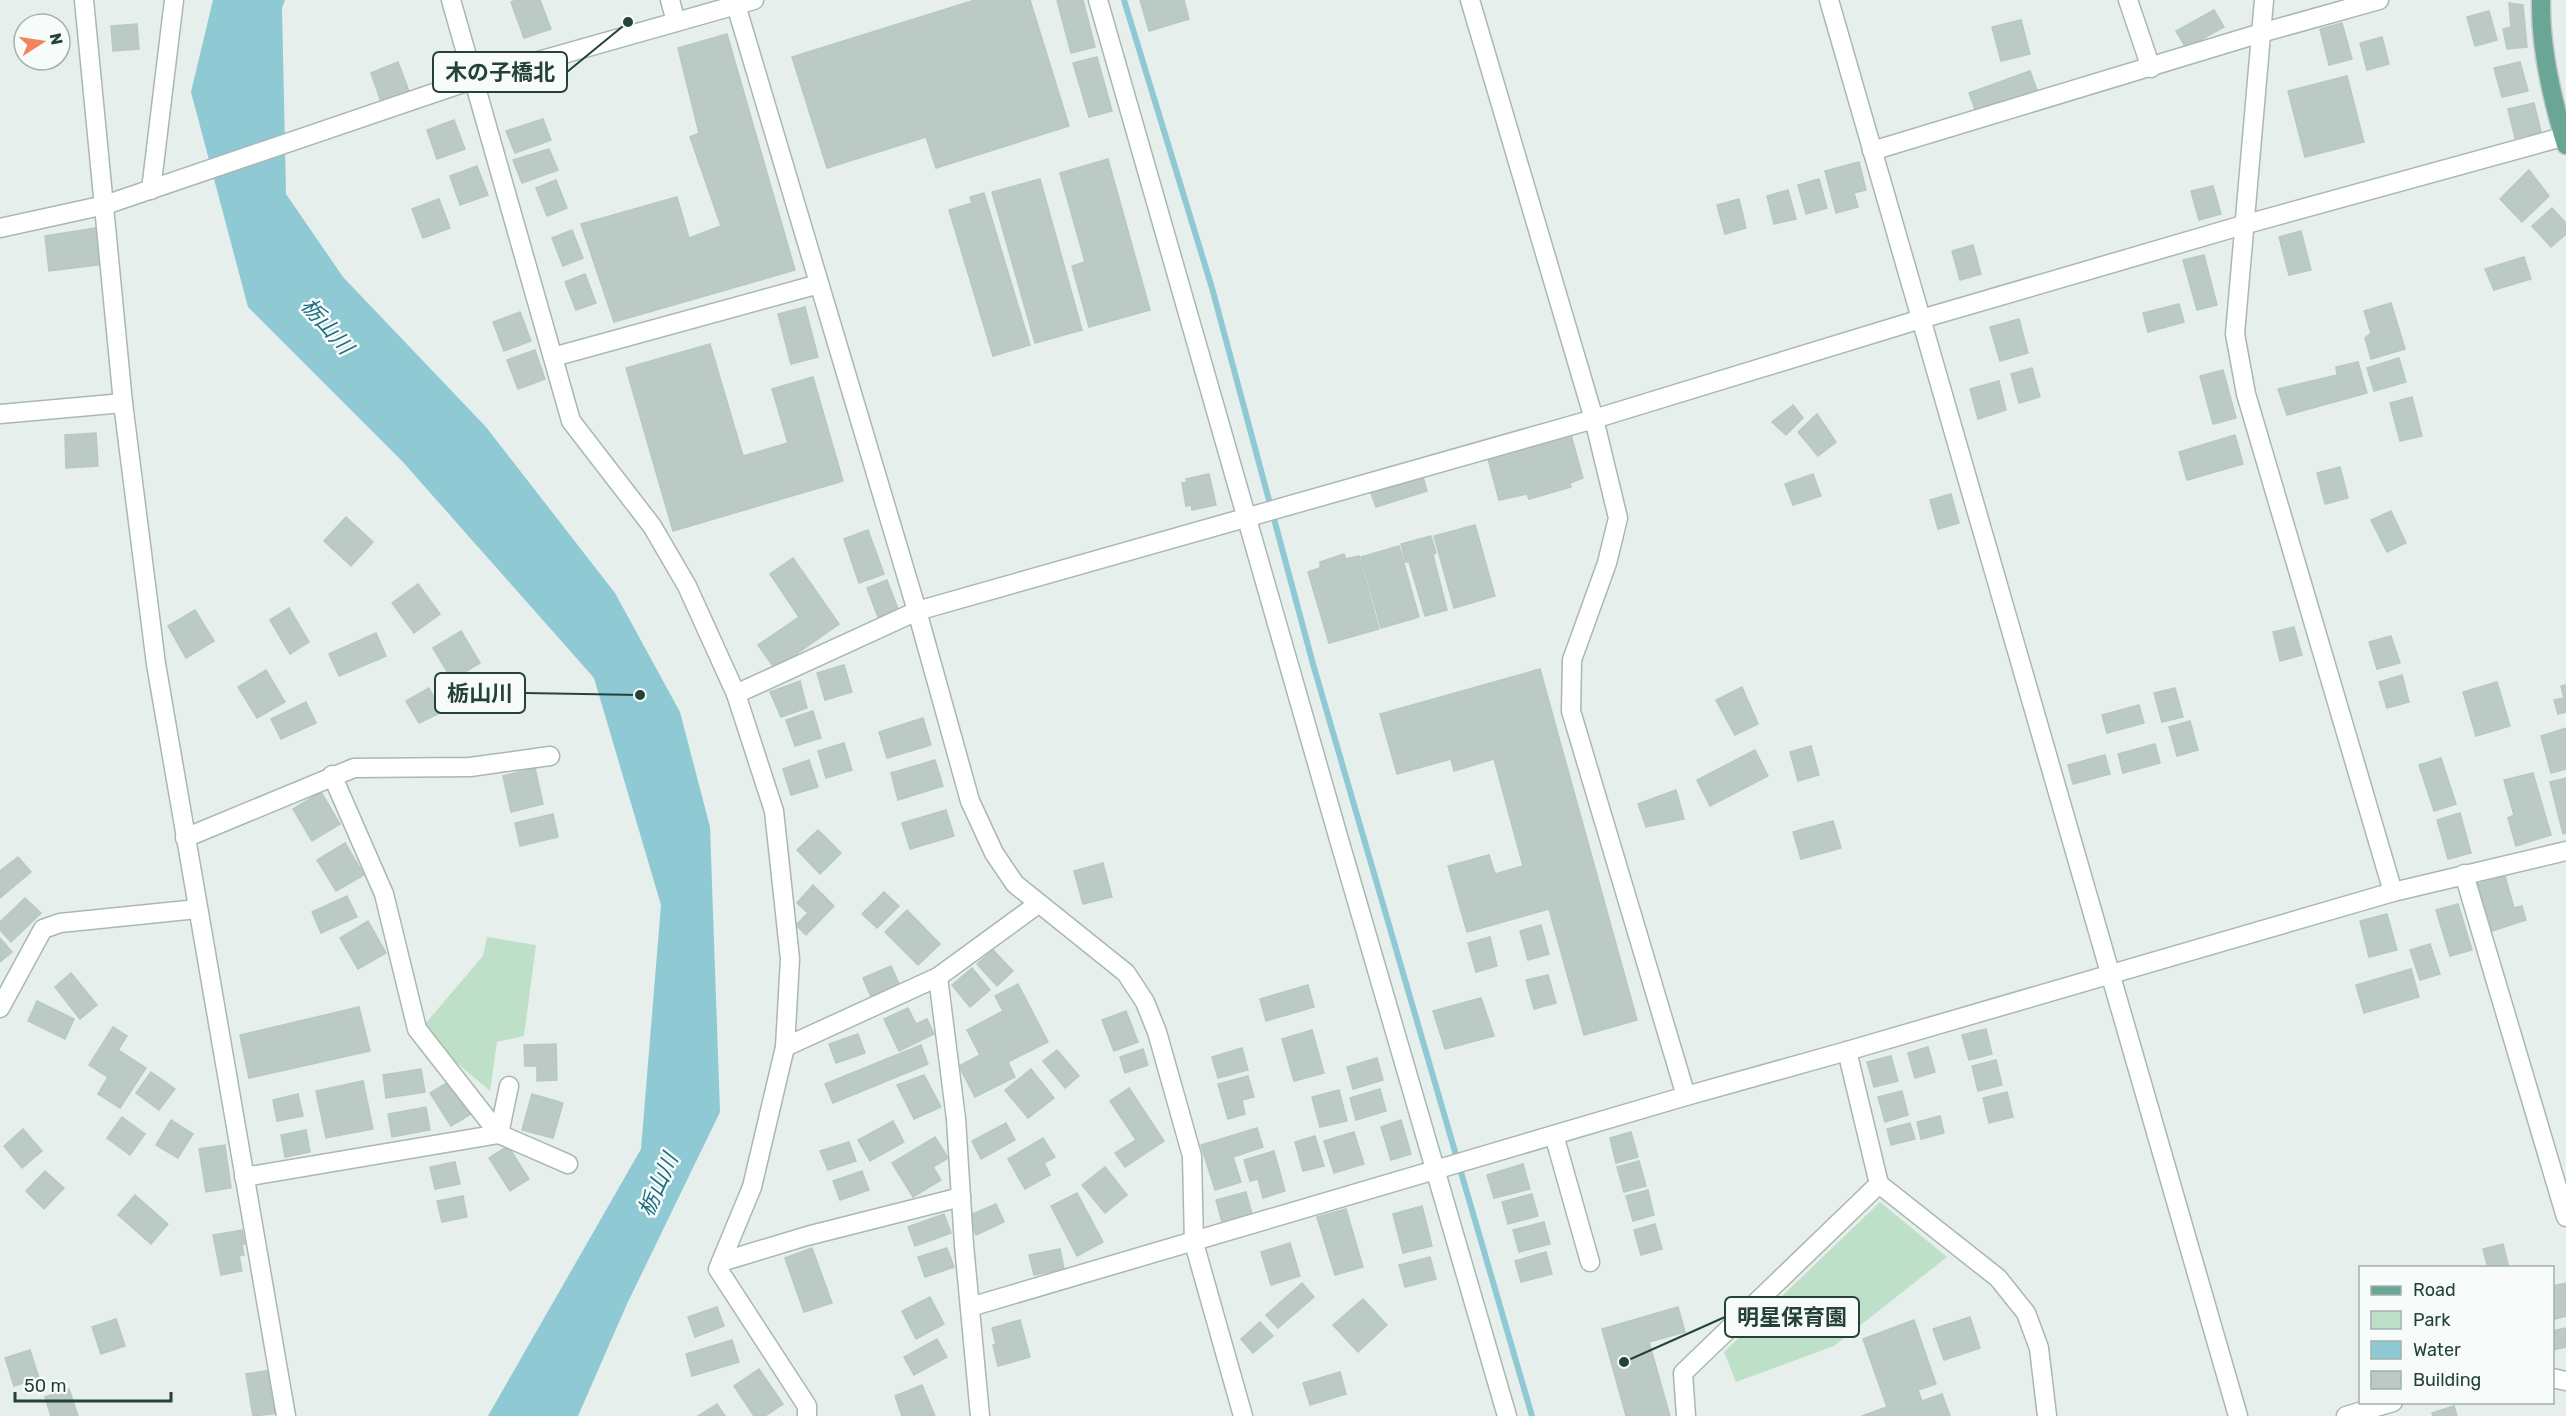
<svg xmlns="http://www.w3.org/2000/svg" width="2566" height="1416" viewBox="0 0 2566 1416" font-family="Rubik,'Noto Sans JP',sans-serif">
  <rect width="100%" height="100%" fill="#e6efeb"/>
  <g fill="#bfe0c8">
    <polygon points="487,937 536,945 524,1036 497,1042 490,1091 419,1031 483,956"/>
    <polygon points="1880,1202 1947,1257 1834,1346 1736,1382 1724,1352"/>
  </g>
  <polygon fill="#8ec9d4" points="213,0 285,0 282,8 286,194 343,277 486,427 615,593 680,712 710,827 720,1112 627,1304 578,1416 488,1416 641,1149 661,905 594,678 402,461 248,307 191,92"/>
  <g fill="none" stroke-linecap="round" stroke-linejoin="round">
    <polyline stroke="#8ec9d4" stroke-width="6" points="1124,0 1212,288 1313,664 1532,1416"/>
  </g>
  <g fill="#bbcac4" stroke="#b8c9c2" stroke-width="1.5">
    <polygon points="516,0 540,0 551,29 524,38 511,2"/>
    <polygon points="975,0 1030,0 1069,126 936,168 926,137 827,168 792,57"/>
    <polygon points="1057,0 1083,0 1095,47 1071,53"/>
    <polygon points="1140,0 1184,0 1189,19 1149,31"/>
    <polygon points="2509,3 2523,5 2527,47 2507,49 2503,29 2511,27"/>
    <polygon points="2214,10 2224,27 2186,48 2176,31"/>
    <polygon points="2489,11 2497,40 2475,46 2467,17"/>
    <polygon points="2021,20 2030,54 2001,61 1992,27"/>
    <polygon points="2342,23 2352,59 2329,65 2320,29"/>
    <polygon points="137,24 139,49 113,51 111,26"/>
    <polygon points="727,34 795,270 614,322 581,224 677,197 689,238 721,226 690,137 699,133 678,48"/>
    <polygon points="2382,37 2389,64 2367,70 2360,43"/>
    <polygon points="1097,57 1112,111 1089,117 1073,63"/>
    <polygon points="398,62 409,91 381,102 371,73"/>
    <polygon points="2520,62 2528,91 2502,97 2494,68"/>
    <polygon points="2030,71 2037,90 1976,112 1969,93"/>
    <polygon points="2347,76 2364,142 2305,157 2288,91"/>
    <polygon points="2534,103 2541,132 2515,138 2508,109"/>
    <polygon points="543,119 551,140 515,153 506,131"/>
    <polygon points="454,120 465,149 437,159 427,130"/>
    <polygon points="549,149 558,170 522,183 513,160"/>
    <polygon points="1108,159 1150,310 1089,327 1072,266 1085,262 1060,173"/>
    <polygon points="1859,162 1866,190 1854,193 1858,207 1836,213 1825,171"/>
    <polygon points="477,166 488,195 460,205 450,176"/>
    <polygon points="2529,170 2549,196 2522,222 2500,199"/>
    <polygon points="1040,179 1082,330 1035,343 992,192"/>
    <polygon points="1819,179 1827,208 1806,214 1798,185"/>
    <polygon points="556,180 567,208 547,216 536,188"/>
    <polygon points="2213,186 2221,214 2199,220 2191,191"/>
    <polygon points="1788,190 1796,219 1774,224 1767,196"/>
    <polygon points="984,193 1030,345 993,356 949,210 972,203 970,197"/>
    <polygon points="439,199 450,228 423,238 412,209"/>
    <polygon points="1739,199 1746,228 1725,234 1717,205"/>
    <polygon points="2552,208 2566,223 2566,234 2551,247 2532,226"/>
    <polygon points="101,227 105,264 49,271 45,236"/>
    <polygon points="572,230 583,258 563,266 552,238"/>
    <polygon points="2301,231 2311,270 2289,275 2279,237"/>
    <polygon points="1973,245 1981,274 1960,280 1952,251"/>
    <polygon points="2204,255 2217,305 2197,310 2183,260"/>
    <polygon points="2524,257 2531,279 2494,290 2485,269"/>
    <polygon points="585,274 596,303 576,310 565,282"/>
    <polygon points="2391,303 2405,349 2371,359 2365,338 2371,333 2364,311"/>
    <polygon points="2179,304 2184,322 2148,332 2143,313"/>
    <polygon points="805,307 818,357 791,364 778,314"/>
    <polygon points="520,312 531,341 504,351 493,322"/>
    <polygon points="2019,319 2028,353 2000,361 1990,327"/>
    <polygon points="710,344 743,456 788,443 772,389 813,377 843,481 673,531 626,368"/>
    <polygon points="535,350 545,379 518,389 507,360"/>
    <polygon points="2399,358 2406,382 2374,391 2367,368"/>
    <polygon points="2358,362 2367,393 2287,415 2278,389 2337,375 2336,367"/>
    <polygon points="2032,368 2040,397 2019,403 2011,374"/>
    <polygon points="2223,370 2236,418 2213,424 2200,376"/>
    <polygon points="1999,381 2006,410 1978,419 1970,389"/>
    <polygon points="2412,397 2422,436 2400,441 2390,403"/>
    <polygon points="1793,405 1803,418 1786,435 1772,422"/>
    <polygon points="1817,414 1836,442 1818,456 1798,432"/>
    <polygon points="96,433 98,466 66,468 65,435"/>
    <polygon points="1571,435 1583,478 1570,483 1571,487 1529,499 1527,494 1499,500 1488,459"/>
    <polygon points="2235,435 2243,464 2187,480 2179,452"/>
    <polygon points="2340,467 2348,498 2325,504 2317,473"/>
    <polygon points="1209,474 1216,505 1192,510 1191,505 1186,506 1182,483 1187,482 1186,479"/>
    <polygon points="1813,474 1821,496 1793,505 1785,484"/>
    <polygon points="1423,477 1427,491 1376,507 1371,493"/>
    <polygon points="1951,494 1959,523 1938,529 1930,500"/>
    <polygon points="2391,511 2406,543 2387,552 2371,520"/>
    <polygon points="346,517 373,542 351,566 324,541"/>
    <polygon points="1475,525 1495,596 1454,608 1434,536"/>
    <polygon points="868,530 884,574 859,583 844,539"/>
    <polygon points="1431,536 1436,553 1433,555 1447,610 1425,616 1409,562 1405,562 1401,544"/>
    <polygon points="1399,546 1419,617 1381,628 1361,557"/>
    <polygon points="1344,554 1346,559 1359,556 1379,629 1329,643 1308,572 1320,568 1320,562"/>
    <polygon points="793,558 839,624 775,669 758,645 799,617 770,574"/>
    <polygon points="887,580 898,609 878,617 867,588"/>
    <polygon points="418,584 440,614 414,633 392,603"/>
    <polygon points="289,608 309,642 290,654 270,620"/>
    <polygon points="195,610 214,641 186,658 168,626"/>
    <polygon points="2294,627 2302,655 2280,661 2273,632"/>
    <polygon points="461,631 480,663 452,680 433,648"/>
    <polygon points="376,633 386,656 339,676 329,654"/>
    <polygon points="2391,636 2400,663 2377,669 2369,642"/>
    <polygon points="844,665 852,692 825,700 817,673"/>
    <polygon points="1540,669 1637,1020 1584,1035 1549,909 1467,932 1448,866 1489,855 1495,874 1523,866 1494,759 1454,771 1451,759 1397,774 1380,714"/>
    <polygon points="266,670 285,702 257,718 238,687"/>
    <polygon points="2402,675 2409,702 2387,708 2379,682"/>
    <polygon points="800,681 807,708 781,717 770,692"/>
    <polygon points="2497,682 2510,726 2476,736 2463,692"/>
    <polygon points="2566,685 2566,712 2558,714 2554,700 2564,698 2561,686"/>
    <polygon points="1742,687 1758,724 1735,735 1716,700"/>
    <polygon points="429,688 442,712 419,723 406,701"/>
    <polygon points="2175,688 2183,717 2162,722 2154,693"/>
    <polygon points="306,702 316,723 281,739 271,719"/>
    <polygon points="2139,705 2144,723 2107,733 2102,715"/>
    <polygon points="813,711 821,738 795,746 786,720"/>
    <polygon points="923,718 931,745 887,758 879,732"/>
    <polygon points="2190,721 2198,750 2177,756 2169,727"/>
    <polygon points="2566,728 2566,769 2551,773 2541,736"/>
    <polygon points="844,743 852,770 826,778 818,751"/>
    <polygon points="2155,744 2160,763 2123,773 2118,754"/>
    <polygon points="1811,746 1819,775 1798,781 1790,752"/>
    <polygon points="1755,750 1768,776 1710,806 1697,780"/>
    <polygon points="2105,755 2110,774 2073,784 2068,765"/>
    <polygon points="2441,758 2456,804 2434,811 2419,765"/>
    <polygon points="809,760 818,787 791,795 783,769"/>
    <polygon points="935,760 943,786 898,800 891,773"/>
    <polygon points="535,768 543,804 511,812 503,776"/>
    <polygon points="2533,773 2551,835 2516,846 2508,818 2514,815 2504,780"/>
    <polygon points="2566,778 2566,833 2563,834 2550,782"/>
    <polygon points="1676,790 1684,819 1646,827 1638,804"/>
    <polygon points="321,792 340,824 312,841 293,809"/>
    <polygon points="946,810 954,836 910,849 902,823"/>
    <polygon points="2460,813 2471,853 2448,859 2437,820"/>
    <polygon points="553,814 558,837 520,846 515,823"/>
    <polygon points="1833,821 1841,848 1801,859 1793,832"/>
    <polygon points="818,830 841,853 820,874 797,850"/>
    <polygon points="345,843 364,875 336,891 317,860"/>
    <polygon points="18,857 31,872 0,898 0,871"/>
    <polygon points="1103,863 1112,897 1083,904 1074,871"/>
    <polygon points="2505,876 2514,908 2522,906 2526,920 2492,931 2478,884"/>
    <polygon points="813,885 834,906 806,935 796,925 808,913 797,903"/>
    <polygon points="884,892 899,906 877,928 862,914"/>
    <polygon points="347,896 357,917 321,933 312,912"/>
    <polygon points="25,898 41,913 11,942 0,930 0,922"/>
    <polygon points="2458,904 2472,950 2450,956 2436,910"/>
    <polygon points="907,910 940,944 918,965 885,932"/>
    <polygon points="2387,914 2397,950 2369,957 2360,921"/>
    <polygon points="368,921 386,953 358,969 340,938"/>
    <polygon points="1541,925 1549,954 1528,960 1520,931"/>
    <polygon points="1490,937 1497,966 1476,972 1468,943"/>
    <polygon points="0,938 12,952 0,962"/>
    <polygon points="2430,944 2440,974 2420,980 2410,950"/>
    <polygon points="993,950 1013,971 997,986 977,964"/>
    <polygon points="891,966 899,984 871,997 863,978"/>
    <polygon points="972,968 990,990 970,1007 952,985"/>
    <polygon points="2411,969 2419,997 2364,1013 2356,985"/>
    <polygon points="71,973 97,1005 80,1019 55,987"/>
    <polygon points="1548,975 1556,1003 1534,1009 1526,980"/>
    <polygon points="1018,984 1048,1042 1008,1062 1015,1077 975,1097 959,1066 980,1055 967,1030 1003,1011 995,996"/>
    <polygon points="1308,985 1314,1007 1266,1021 1260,999"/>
    <polygon points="1481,998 1494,1036 1445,1049 1433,1011"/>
    <polygon points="37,1001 74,1019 65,1039 28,1021"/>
    <polygon points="359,1007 370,1051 249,1078 240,1035"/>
    <polygon points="908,1008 916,1024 927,1019 934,1034 899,1051 884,1019"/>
    <polygon points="1126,1011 1138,1042 1114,1051 1102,1020"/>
    <polygon points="113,1027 127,1036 118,1050 146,1068 120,1108 98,1094 108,1077 89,1065"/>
    <polygon points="1986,1029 1992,1054 1969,1060 1962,1035"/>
    <polygon points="1312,1030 1324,1073 1294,1081 1282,1039"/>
    <polygon points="858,1034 865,1053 836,1063 829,1044"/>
    <polygon points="556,1044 557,1080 537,1081 537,1066 525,1066 524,1045"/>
    <polygon points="921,1045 928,1064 833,1103 825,1084"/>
    <polygon points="1928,1047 1935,1072 1915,1078 1908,1053"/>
    <polygon points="1242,1048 1248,1070 1218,1078 1212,1057"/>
    <polygon points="1143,1049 1148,1065 1125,1073 1120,1057"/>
    <polygon points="1057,1050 1079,1076 1065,1088 1043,1061"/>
    <polygon points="1891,1056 1898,1081 1874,1087 1867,1062"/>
    <polygon points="1377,1058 1383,1080 1353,1089 1347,1067"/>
    <polygon points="1996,1060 2002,1085 1978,1091 1972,1066"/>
    <polygon points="421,1069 425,1092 386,1098 383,1075"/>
    <polygon points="1031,1069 1054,1098 1028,1118 1005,1090"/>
    <polygon points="151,1072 175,1089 159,1110 136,1093"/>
    <polygon points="924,1075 941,1107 914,1119 897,1085"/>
    <polygon points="1248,1076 1254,1097 1242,1100 1245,1114 1228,1119 1218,1084"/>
    <polygon points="363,1081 373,1129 326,1138 316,1091"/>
    <polygon points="450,1081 471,1114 451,1126 430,1093"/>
    <polygon points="1129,1088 1164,1141 1125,1167 1115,1153 1136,1140 1110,1101"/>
    <polygon points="1380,1089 1386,1111 1356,1120 1350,1098"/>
    <polygon points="1339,1090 1347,1121 1320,1127 1312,1097"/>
    <polygon points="1902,1091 1908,1115 1885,1122 1878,1097"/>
    <polygon points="2007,1092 2013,1117 1989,1123 1983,1098"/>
    <polygon points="298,1094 303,1116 277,1121 273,1100"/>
    <polygon points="532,1094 563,1103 553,1138 522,1130"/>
    <polygon points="426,1107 430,1130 392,1137 388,1114"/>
    <polygon points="1940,1116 1944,1133 1921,1139 1917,1122"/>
    <polygon points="122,1117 145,1134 130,1155 107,1138"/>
    <polygon points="171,1120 193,1134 178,1158 156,1145"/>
    <polygon points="1401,1120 1411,1154 1391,1160 1381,1127"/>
    <polygon points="893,1121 904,1142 870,1161 858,1140"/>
    <polygon points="1006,1123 1015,1140 981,1159 972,1141"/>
    <polygon points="1910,1123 1915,1139 1891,1145 1887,1129"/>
    <polygon points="1257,1128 1263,1147 1233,1157 1241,1182 1215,1190 1201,1145"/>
    <polygon points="23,1129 42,1151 22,1168 4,1146"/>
    <polygon points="306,1130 310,1152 285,1157 281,1135"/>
    <polygon points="1354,1132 1364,1164 1334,1173 1324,1141"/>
    <polygon points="1631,1132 1638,1157 1616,1163 1610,1138"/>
    <polygon points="1315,1136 1324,1166 1303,1171 1295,1142"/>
    <polygon points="935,1137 948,1158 933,1167 941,1180 913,1197 892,1163"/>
    <polygon points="1043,1138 1055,1157 1044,1163 1050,1175 1025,1189 1008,1159"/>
    <polygon points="849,1142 856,1161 828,1170 820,1151"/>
    <polygon points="225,1145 231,1188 206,1192 199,1149"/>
    <polygon points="508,1146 529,1179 510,1191 489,1158"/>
    <polygon points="1274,1151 1285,1191 1263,1198 1258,1179 1250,1181 1244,1160"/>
    <polygon points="1639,1161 1646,1186 1624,1192 1617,1167"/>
    <polygon points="455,1162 460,1184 435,1189 430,1167"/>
    <polygon points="1523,1164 1530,1189 1494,1198 1487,1175"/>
    <polygon points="1105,1167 1127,1195 1105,1213 1082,1185"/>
    <polygon points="45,1171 64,1188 44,1209 26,1191"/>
    <polygon points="862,1171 869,1190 840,1200 833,1181"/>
    <polygon points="1648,1190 1654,1215 1633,1221 1626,1196"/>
    <polygon points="1246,1192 1252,1214 1222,1222 1216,1200"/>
    <polygon points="1077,1193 1103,1242 1077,1256 1051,1206"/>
    <polygon points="1532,1194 1538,1216 1508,1224 1502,1202"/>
    <polygon points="135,1195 168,1224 151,1244 118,1215"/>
    <polygon points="463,1196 467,1217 442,1222 437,1201"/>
    <polygon points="996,1204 1004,1222 976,1235 968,1216"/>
    <polygon points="1422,1206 1432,1246 1403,1253 1393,1214"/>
    <polygon points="1346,1209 1363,1267 1335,1275 1317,1217"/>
    <polygon points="944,1214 951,1233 915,1246 908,1227"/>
    <polygon points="1544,1222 1550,1244 1519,1252 1513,1230"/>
    <polygon points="1655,1224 1662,1249 1641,1255 1634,1230"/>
    <polygon points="242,1230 245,1244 242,1245 244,1255 239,1256 242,1271 221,1275 213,1235"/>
    <polygon points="1290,1243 1300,1276 1271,1285 1261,1252"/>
    <polygon points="2503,1244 2509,1268 2488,1268 2483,1249"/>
    <polygon points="812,1248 832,1303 804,1312 785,1258"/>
    <polygon points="947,1248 954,1267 925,1277 918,1257"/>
    <polygon points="1060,1249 1064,1269 1034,1275 1029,1255"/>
    <polygon points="1546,1252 1552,1274 1521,1282 1515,1261"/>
    <polygon points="1430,1257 1436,1279 1405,1287 1399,1265"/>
    <polygon points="1302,1283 1314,1297 1278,1328 1266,1315"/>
    <polygon points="2566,1283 2566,1316 2552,1320 2552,1286"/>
    <polygon points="930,1297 944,1324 916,1339 902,1311"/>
    <polygon points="1363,1299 1387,1325 1358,1352 1333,1325"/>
    <polygon points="717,1307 724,1326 695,1337 688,1317"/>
    <polygon points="1678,1307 1685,1332 1649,1342 1670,1416 1626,1416 1602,1329"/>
    <polygon points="1970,1317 1980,1348 1944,1360 1933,1329"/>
    <polygon points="116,1319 125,1346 101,1354 92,1327"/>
    <polygon points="1020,1320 1030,1357 998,1366 993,1345 996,1344 992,1328"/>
    <polygon points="1914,1320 1936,1384 1918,1390 1922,1401 1942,1394 1950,1416 1862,1416 1887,1407 1863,1339"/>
    <polygon points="1260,1322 1273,1336 1253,1353 1241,1339"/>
    <polygon points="2566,1328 2566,1347 2552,1350 2552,1331"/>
    <polygon points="937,1339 947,1357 914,1375 904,1357"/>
    <polygon points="732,1340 739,1362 692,1376 686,1354"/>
    <polygon points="30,1350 39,1378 14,1386 5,1358"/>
    <polygon points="759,1369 783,1404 765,1416 754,1416 734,1386"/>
    <polygon points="272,1370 279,1413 253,1416 246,1374"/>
    <polygon points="1340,1372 1346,1394 1310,1405 1303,1383"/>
    <polygon points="922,1385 935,1416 902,1416 895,1396"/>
    <polygon points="69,1389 78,1416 51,1416 45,1397"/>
    <polygon points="717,1404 725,1416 698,1416"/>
    <polygon points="2454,1406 2457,1416 2433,1416 2432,1413"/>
  </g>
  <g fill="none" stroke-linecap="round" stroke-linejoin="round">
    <defs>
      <g id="minor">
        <polyline points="84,0 123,403 156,664 286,1416"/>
        <polyline points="451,0 571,421 652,526 687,586 736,694 774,811 790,959 785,1047 752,1187 718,1269 807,1406 807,1416"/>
        <polyline points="670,0 676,22"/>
        <path d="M1098,0c137,472 269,945 409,1416"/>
        <polyline points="1470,0 1594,419 1618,518 1607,563 1572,660 1571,711 1686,1096"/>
        <polyline points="1829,0 2238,1416"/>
        <polyline points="2128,0 2151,68"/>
        <polyline points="2264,0 2235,334 2246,394 2393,892"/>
        <polyline points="736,5 917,611 970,801 994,853 1015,884 1126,973 1145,1002 1157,1032 1192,1156 1194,1243 1243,1416"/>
        <polyline points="1872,151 2261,33 2379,0"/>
        <polyline points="151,190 174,0"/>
        <polyline points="0,228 105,205 475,79 754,0"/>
        <polyline points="553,357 819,284"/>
        <polyline points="0,414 123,403"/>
        <polyline points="736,694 917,611 1594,419 1921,319 2243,225 2566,136"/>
        <polyline points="332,775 384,894 417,1029 499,1134 568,1164"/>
        <polyline points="185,838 354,768 470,767 550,756"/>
        <polyline points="2464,874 2566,1217"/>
        <polyline points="938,977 956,1119 964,1245 980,1416"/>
        <polyline points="0,1008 43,929 60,923 197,909"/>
        <polyline points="785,1047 938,977 1038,904"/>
        <polyline points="1847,1051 1879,1184 1998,1278 2026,1313 2039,1348 2047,1416"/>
        <polyline points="1554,1135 1590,1262"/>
        <polyline points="244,1177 499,1134 509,1086"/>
        <polyline points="721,1262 807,1236 961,1197"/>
        <polyline points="970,1307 1686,1096 1847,1051 2393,892 2566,851"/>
        <polyline points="2552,1378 2566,1381"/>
        <polyline points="1686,1416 1683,1373 1879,1184"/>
        <polyline points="2346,1416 2393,1402"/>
      </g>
      <path id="major" d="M2541,0c-1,49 11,99 25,145"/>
    </defs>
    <use href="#minor" stroke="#a8b8b2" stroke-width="21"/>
    <use href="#major" stroke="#c2cac8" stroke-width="21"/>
    <use href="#minor" stroke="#fff" stroke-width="18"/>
    <use href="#major" stroke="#6aa596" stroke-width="18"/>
  </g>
  <g text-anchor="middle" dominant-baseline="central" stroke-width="5" stroke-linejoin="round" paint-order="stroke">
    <g font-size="22" font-style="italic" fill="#1c6f80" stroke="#f7fbf9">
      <text transform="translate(327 326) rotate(49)">栃山川</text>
      <text transform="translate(658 1185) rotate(-66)">栃山川</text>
    </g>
  </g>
  <path fill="none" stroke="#24423a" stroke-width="2" d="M628 22L567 72M640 695L525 693M1624 1362L1725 1317"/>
  <g fill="#24423a" stroke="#f7fbf9" stroke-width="2">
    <circle cx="628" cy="22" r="6"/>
    <circle cx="640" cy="695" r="6"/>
    <circle cx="1624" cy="1362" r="6"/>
  </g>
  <g fill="#f7fbf9" stroke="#24423a" stroke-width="2">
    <rect x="433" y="52" width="134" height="40" rx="6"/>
    <rect x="435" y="673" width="90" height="40" rx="6"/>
    <rect x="1725" y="1297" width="134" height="40" rx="6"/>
  </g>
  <g font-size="22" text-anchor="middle" font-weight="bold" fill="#24423a">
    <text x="500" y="80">木の子橋北</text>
    <text x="480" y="701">栃山川</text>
    <text x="1792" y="1325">明星保育園</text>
  </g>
  <rect x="2359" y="1266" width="195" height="138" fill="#f7fbf9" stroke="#a3b1ad" stroke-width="1.5"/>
  <rect x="2371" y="1286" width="30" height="9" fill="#6aa596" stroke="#a3b1ad" stroke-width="1.5"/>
  <text x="2413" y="1296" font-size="18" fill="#24423a">Road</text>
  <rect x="2371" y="1311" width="30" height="18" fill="#bfe0c8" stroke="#a3b1ad" stroke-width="1.5"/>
  <text x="2413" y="1326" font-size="18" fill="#24423a">Park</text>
  <rect x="2371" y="1341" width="30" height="18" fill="#8ec9d4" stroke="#a3b1ad" stroke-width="1.5"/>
  <text x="2413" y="1356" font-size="18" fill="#24423a">Water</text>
  <rect x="2371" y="1371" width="30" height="18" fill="#bbcac4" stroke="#a3b1ad" stroke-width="1.5"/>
  <text x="2413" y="1386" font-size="18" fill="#24423a">Building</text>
  <g transform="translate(42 42) rotate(78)"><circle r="28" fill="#f7fbf9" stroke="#a3b1ad" stroke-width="1.5"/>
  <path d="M0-4.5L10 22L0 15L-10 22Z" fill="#f4845f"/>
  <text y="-9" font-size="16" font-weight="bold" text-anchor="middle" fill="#24423a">N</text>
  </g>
  <path d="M15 1392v9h156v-9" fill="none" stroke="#24423a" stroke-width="3"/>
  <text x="24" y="1392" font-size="18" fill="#24423a" stroke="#f7fbf9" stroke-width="4.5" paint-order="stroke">50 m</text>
</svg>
